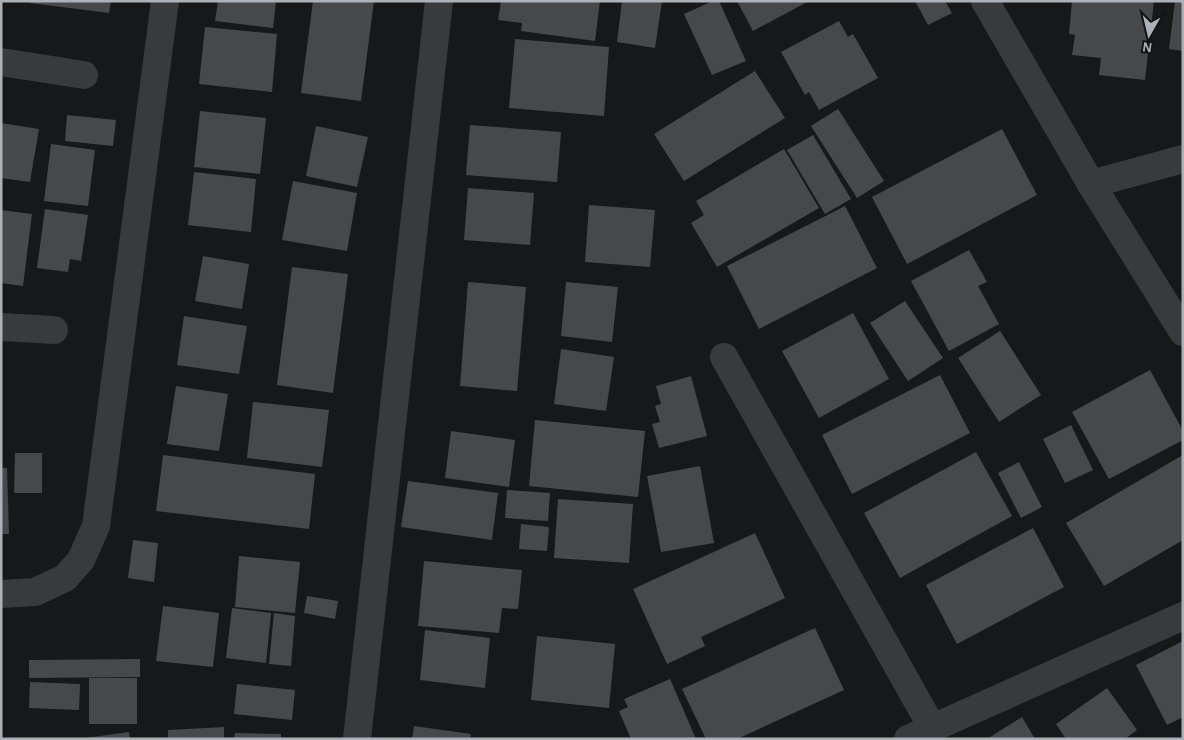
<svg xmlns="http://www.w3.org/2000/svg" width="1184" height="740" viewBox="0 0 1184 740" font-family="'Alegreya Sans',sans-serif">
  <rect width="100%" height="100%" fill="#171819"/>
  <g fill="#47484c">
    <polygon points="31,1 111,1 109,13 30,3"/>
    <polygon points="218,1 276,1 273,28 215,21"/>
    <polygon points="313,1 374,1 361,101 301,93"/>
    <polygon points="501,1 600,1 595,41 521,31 522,23 498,20"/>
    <polygon points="622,1 662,1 655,48 617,42"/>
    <polygon points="713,1 719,1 746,61 712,75 684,14"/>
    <polygon points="737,1 809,1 753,31"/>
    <polygon points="915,1 945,1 952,13 928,25"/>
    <polygon points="1072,1 1154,1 1145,80 1099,75 1101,58 1072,55 1075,35 1069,34"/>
    <polygon points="1175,1 1183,1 1183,51 1169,49"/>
    <polygon points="839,21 848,37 853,34 878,78 819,110 809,92 805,95 781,52"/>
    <polygon points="205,27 277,34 272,92 199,84"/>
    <polygon points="515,39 609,47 604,116 509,108"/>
    <polygon points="755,71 785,118 684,181 654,134"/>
    <polygon points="838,109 884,181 857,198 811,126"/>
    <polygon points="200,111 266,118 260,174 194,167"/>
    <polygon points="67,115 116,120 113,146 65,141"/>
    <polygon points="1,123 39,129 30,182 1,178"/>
    <polygon points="470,125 561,132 557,182 466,175"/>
    <polygon points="316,126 368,137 357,187 306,176"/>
    <polygon points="1002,129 1037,195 907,264 872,197"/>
    <polygon points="813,135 851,199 825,214 787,150"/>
    <polygon points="51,144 95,150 88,206 44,201"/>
    <polygon points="784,149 819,208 717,267 691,223 704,215 696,201"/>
    <polygon points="194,172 256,179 251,232 188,225"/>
    <polygon points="293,181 357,193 347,251 282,240"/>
    <polygon points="468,188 534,193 530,245 464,240"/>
    <polygon points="589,205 655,210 650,267 585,262"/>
    <polygon points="845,206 877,268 759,329 727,266"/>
    <polygon points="45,209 88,215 81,261 70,259 68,272 37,268"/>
    <polygon points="1,210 32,214 23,286 1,283"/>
    <polygon points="969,250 987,282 978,286 999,324 949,351 911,281"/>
    <polygon points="203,256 249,264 242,309 195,301"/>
    <polygon points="292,267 348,274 333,393 277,385"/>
    <polygon points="468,282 526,287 517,391 460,386"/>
    <polygon points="566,282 618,287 612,342 561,336"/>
    <polygon points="905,301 943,358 908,381 870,323"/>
    <polygon points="853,313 889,379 819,418 782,351"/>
    <polygon points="184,316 247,326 239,374 177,365"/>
    <polygon points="1000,331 1041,395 999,422 958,358"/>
    <polygon points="561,349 614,357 606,411 554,404"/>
    <polygon points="1150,370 1183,431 1183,440 1109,479 1072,412"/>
    <polygon points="940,375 970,433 852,494 822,435"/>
    <polygon points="691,376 707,436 659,448 652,424 660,422 655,406 661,404 656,386"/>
    <polygon points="176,386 228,394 219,451 167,444"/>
    <polygon points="253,402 329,410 322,467 247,458"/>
    <polygon points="535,420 645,431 638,497 529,486"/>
    <polygon points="1071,425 1093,470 1065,483 1043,439"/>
    <polygon points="451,431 515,440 509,487 445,478"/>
    <polygon points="976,452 1012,516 900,578 864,513"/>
    <polygon points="15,453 42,453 42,493 14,493"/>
    <polygon points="163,455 315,474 309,529 156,511"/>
    <polygon points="1183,455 1183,540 1104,586 1066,523"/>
    <polygon points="1019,462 1042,507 1021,518 998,473"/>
    <polygon points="700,466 714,543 661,552 647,476"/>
    <polygon points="1,468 7,468 9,534 1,534"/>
    <polygon points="408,481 498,493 492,540 401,527"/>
    <polygon points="507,490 550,493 548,521 505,518"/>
    <polygon points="558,499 633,504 629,563 554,558"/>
    <polygon points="521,524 549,527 547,551 519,549"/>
    <polygon points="1033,528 1064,587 957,644 926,585"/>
    <polygon points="755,533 785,598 701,637 705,646 667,664 633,589"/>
    <polygon points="133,540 158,543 154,582 128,578"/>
    <polygon points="239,556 300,562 295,613 235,607"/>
    <polygon points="424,561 522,570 518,609 502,608 499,633 418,626"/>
    <polygon points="307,596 338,601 335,619 304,613"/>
    <polygon points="163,606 219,613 213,667 156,661"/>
    <polygon points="232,608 271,613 266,663 226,658"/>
    <polygon points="274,613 295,616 291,666 269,664"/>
    <polygon points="815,628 844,690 737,739 706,739 682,689"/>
    <polygon points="425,630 490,638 485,688 420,680"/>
    <polygon points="537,636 615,644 609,708 531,700"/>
    <polygon points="1183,641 1183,717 1167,725 1136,665"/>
    <polygon points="140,659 140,677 29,678 29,660"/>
    <rect x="89" y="678" width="48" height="46"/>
    <polygon points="670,679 696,739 631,739 619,711 628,707 624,699"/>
    <polygon points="30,682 80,684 79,710 29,708"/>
    <polygon points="237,684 295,690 292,720 234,714"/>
    <polygon points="1107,688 1137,730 1125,739 1066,739 1056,724"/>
    <polygon points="1022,717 1035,739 987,739"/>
    <polygon points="414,726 471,734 470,739 412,739"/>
    <polygon points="224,727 224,739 168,739 168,730"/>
    <polygon points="129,732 130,739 85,739 85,738"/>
    <polygon points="235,733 281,734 281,739 234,739"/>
  </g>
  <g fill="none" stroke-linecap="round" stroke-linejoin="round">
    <g stroke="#393a3e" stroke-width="28">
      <polyline points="985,1 1091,184 1183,332"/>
      <polyline points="1,62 84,75"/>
      <polyline points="1091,184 1183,159"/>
      <polyline points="1,327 54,330"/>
      <polyline points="724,357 933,729"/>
      <polyline points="1,594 35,592 65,578 81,560 96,526 165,1"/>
      <polyline points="357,739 439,1"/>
      <polyline points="908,739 1183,616"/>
    </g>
  </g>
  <rect width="1184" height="740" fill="none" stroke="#aab1b8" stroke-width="5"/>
  <g transform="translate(1149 35) rotate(188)" stroke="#121314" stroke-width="4" paint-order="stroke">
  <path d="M0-4L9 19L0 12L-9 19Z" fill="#aab1b8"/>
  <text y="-8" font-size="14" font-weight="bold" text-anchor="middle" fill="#aab1b8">N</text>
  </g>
</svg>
